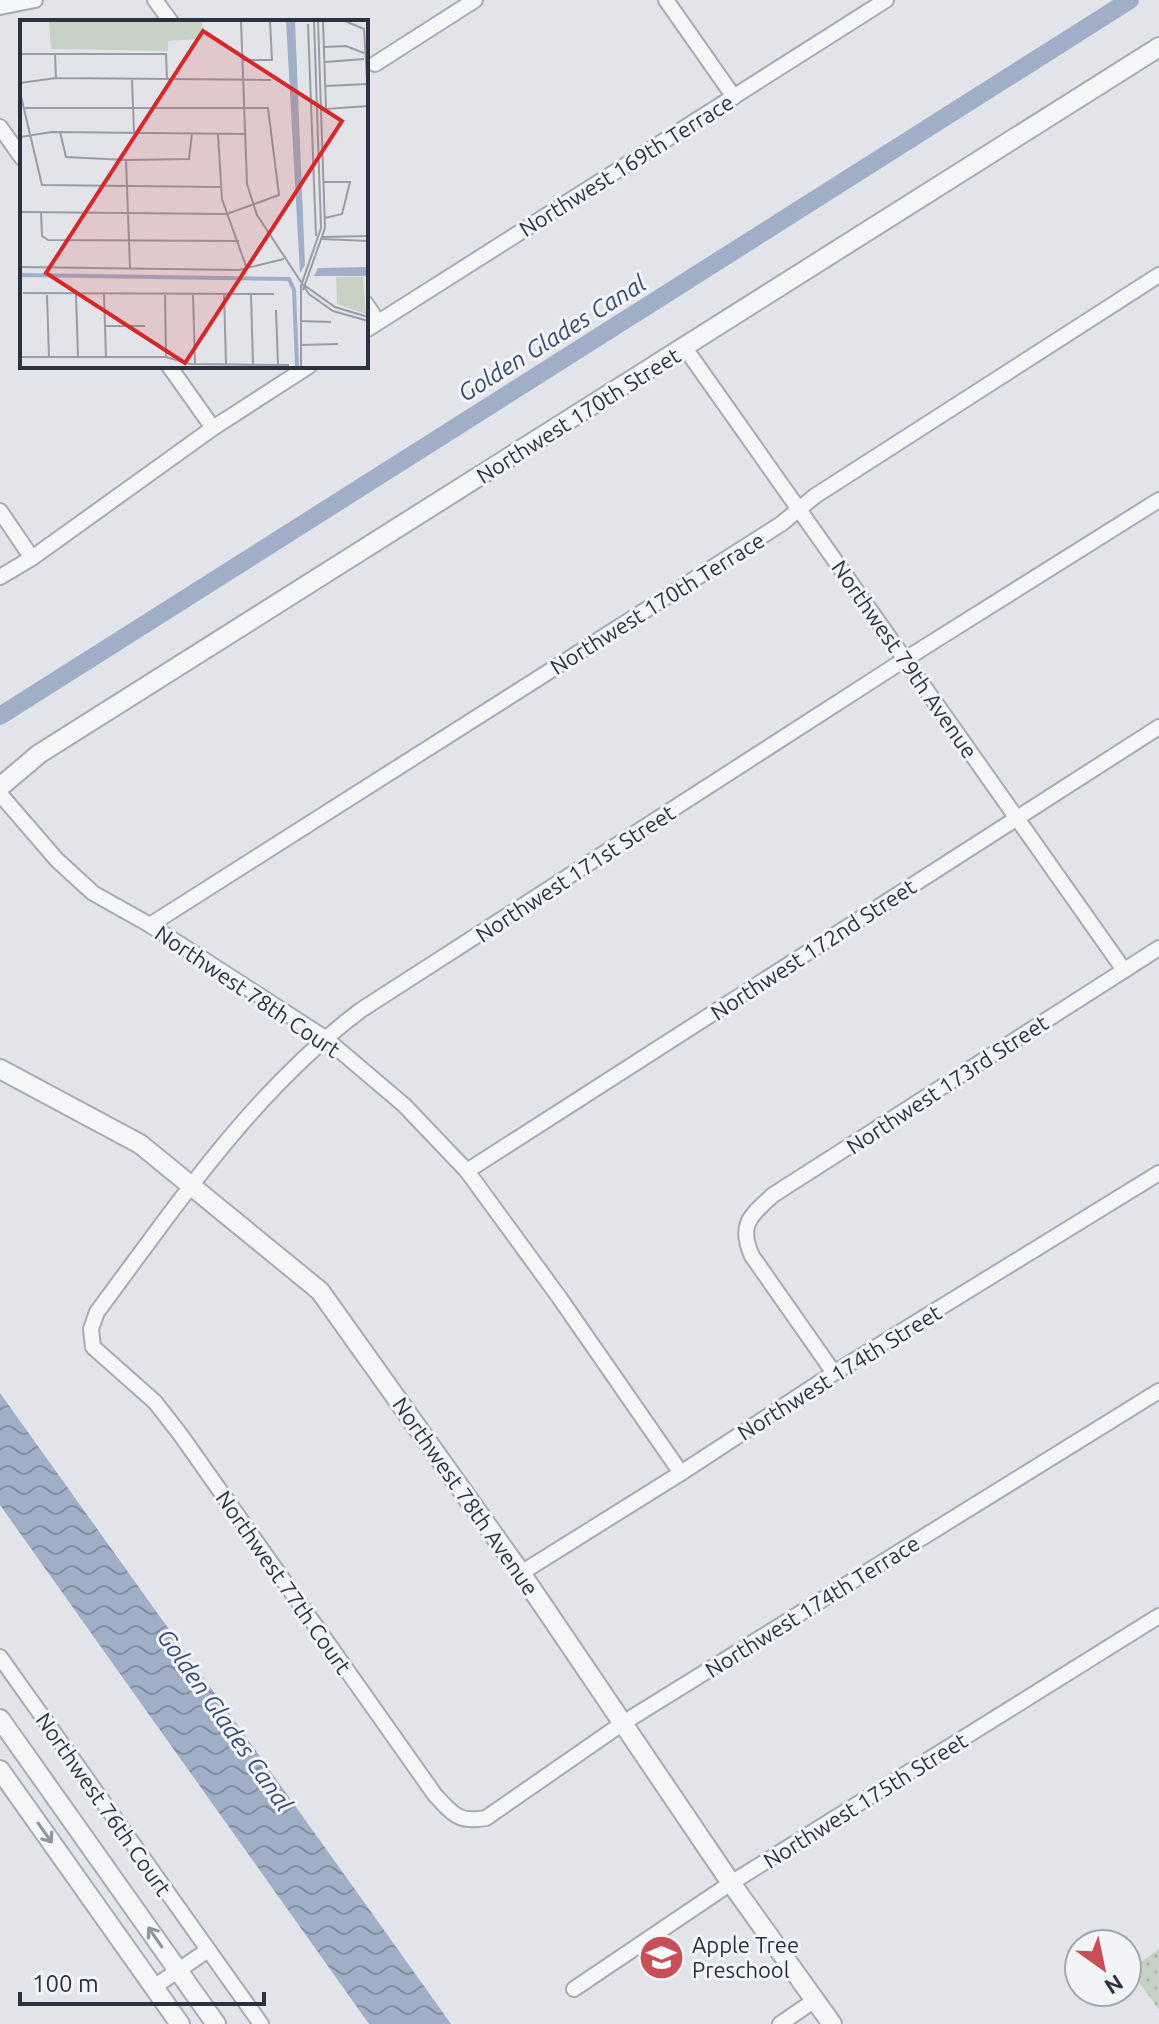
<svg xmlns="http://www.w3.org/2000/svg" width="1159" height="2024" viewBox="0 0 1159 2024" font-family="Ubuntu,sans-serif">
  <defs>
    <pattern id="park-dots" width="8" height="8" patternUnits="userSpaceOnUse" patternTransform="scale(2)"><rect width="8" height="8" fill="#c6d3c4"/><path d="M2 2h.1M6 6h.1" fill="none" stroke="#aab6aa" stroke-width="1.8" stroke-linecap="round"/></pattern>
    <pattern id="water-waves" width="16" height="10" patternUnits="userSpaceOnUse" patternTransform="scale(2)"><rect width="16" height="10" fill="#a0afc7"/><path d="M0 5q4-4 8 0t8 0" fill="none" stroke="#838fa3"/></pattern>
  </defs>
  <rect width="100%" height="100%" fill="#e2e4ea"/>
  <polygon fill="url(#park-dots)" points="1159,1949 1159,2010 1130,1970"/>
  <polygon fill="url(#water-waves)" points="0,1393 444,2014 451,2024 369,2024 0,1505"/>
  <g fill="none" stroke-linecap="round" stroke-linejoin="round">
    <polyline stroke="#a0afc7" stroke-width="18" points="0,716 1130,0"/>
    <defs>
      <g id="minor">
        <polyline points="155,0 171,22"/>
        <polyline points="666,0 734,97"/>
        <polyline points="0,7 35,0"/>
        <polyline points="375,64 475,0"/>
        <polyline points="0,127 22,158"/>
        <polyline points="366,304 378,322"/>
        <polyline points="366,330 886,0"/>
        <polyline points="685,348 1124,970"/>
        <polyline points="169,366 213,428"/>
        <path d="M1159,500l-255,160 -543,350c-108,81 -184,195 -264,302l-6,17 2,18 62,55 25,32 255,361c18,19 23,28 51,23l137,-95 536,-332"/>
        <polyline points="0,511 32,558"/>
        <polyline points="0,577 32,558 213,428 309,366"/>
        <polyline points="0,794 57,860 93,893 150,925 325,1038 404,1105 467,1171 559,1297 681,1473"/>
        <polyline points="150,925 781,524 815,496 1159,275"/>
        <polyline points="467,1171 1159,727"/>
        <path d="M834,1373l-82,-117c-14,-31 -2,-40 21,-61l386,-247"/>
        <polyline points="521,1573 681,1473 834,1373 1159,1173"/>
        <polyline points="0,1657 261,2024"/>
        <polyline points="154,1987 208,1950"/>
        <polyline points="574,1989 731,1883 1159,1616"/>
        <polyline points="780,2024 815,2000"/>
      </g>
      <g id="tertiary">
        <polyline points="0,787 39,754 1159,47"/>
        <polyline points="0,1069 140,1144 320,1291 521,1573 731,1883 832,2024"/>
        <polyline points="0,1719 216,2024"/>
        <polyline points="0,1770 180,2024"/>
      </g>
    </defs>
    <use href="#minor" stroke="#a7abb4" stroke-width="18"/>
    <use href="#tertiary" stroke="#a7abb4" stroke-width="22"/>
    <use href="#minor" stroke="#f5f6f8" stroke-width="14"/>
    <use href="#tertiary" stroke="#f5f6f8" stroke-width="18"/>
  </g>
  <defs><path id="oneway-shaft" d="M-6 0H5M1.5-3L5.5 0L1.5 3" fill="none" stroke-width="1.6" stroke-linecap="round" stroke-linejoin="round" transform="scale(2)"/></defs>
  <g stroke="#90949c">
    <use href="#oneway-shaft" transform="translate(45 1833) rotate(55)"/>
    <use href="#oneway-shaft" transform="translate(155 1937) rotate(-125)"/>
  </g>
  <defs>
    <symbol id="school-disc" viewBox="-11 -11 22 22"><circle r="9.5" fill="#c74f55" stroke="#f2f4f7"/><path d="M0-5L7-2L0 1L-7-2ZM-4 1L0 2.5L4 1V4Q0 6-4 4Z" fill="#fff"/></symbol>
  </defs>
  <g fill-rule="evenodd">
    <use href="#school-disc" x="636" y="1932" width="51" height="51"/>
  </g>
  <g text-anchor="middle" dominant-baseline="central" stroke-width="6" stroke-linejoin="round" paint-order="stroke">
    <g font-size="22" fill="#2b3141" stroke="#f2f4f7">
      <text transform="translate(626 165) rotate(-32)">Northwest 169th Terrace</text>
      <text transform="translate(578 415) rotate(-32)">Northwest 170th Street</text>
      <text transform="translate(657 603) rotate(-32)">Northwest 170th Terrace</text>
      <text transform="translate(905 659) rotate(55)">Northwest 79th Avenue</text>
      <text transform="translate(575 873) rotate(-33)">Northwest 171st Street</text>
      <text transform="translate(813 949) rotate(-33)">Northwest 172nd Street</text>
      <text transform="translate(248 991) rotate(34)">Northwest 78th Court</text>
      <text transform="translate(947 1084) rotate(-33)">Northwest 173rd Street</text>
      <text transform="translate(839 1372) rotate(-32)">Northwest 174th Street</text>
      <text transform="translate(466 1496) rotate(55)">Northwest 78th Avenue</text>
      <text transform="translate(284 1582) rotate(55)">Northwest 77th Court</text>
      <text transform="translate(812 1606) rotate(-32)">Northwest 174th Terrace</text>
      <text transform="translate(865 1800) rotate(-32)">Northwest 175th Street</text>
      <text transform="translate(104 1804) rotate(55)">Northwest 76th Court</text>
    </g>
    <g font-size="22" fill="#2b3141" stroke="#f2f4f7" text-anchor="start">
      <text x="692" y="1944">Apple Tree<tspan x="692" dy="25">Preschool</tspan></text>
    </g>
    <g font-size="24" font-style="italic" fill="#374c73" stroke="#f2f4f7">
      <text transform="translate(552 338) rotate(-32)">Golden Glades Canal</text>
      <text transform="translate(225 1720) rotate(55)">Golden Glades Canal</text>
    </g>
  </g>
  <g transform="translate(20 20)">
    <rect width="348" height="348" fill="#e2e4ea"/>
    <path d="M316,257h27l3,37 -29,-10z" fill="#c6d3c4"/>
    <path d="M29,1h153l1,18 -35,2v10l-117,-2z" fill="#c6d3c4"/>
    <path d="M266,1h9l10,244 -5,8zM348,247v9h-54l4,-8z" fill="#a0afc7"/>
    <path fill="none" stroke="#a0afc7" stroke-width="4" d="M0,255l269,4 5,11 3,77"/>
    <path fill="none" stroke="#999ca6" stroke-width="2" d="M221,1l6,163 10,31 52,79 24,17 35,10M303,1l3,88 42,-3M325,1l19,8 4,67M288,4l8,212M304,27l22,-1 18,7M35,33l1,25M0,34h146l1,25M223,40h29l-2,-39M305,42l39,-3M112,60l2,52M0,63l36,-5 215,2M306,66l41,-2M0,72l22,93 178,2M40,112l6,25 60,3 63,-1 3,-25M198,114l4,65 25,70M0,117l32,-5 193,2M106,140l4,108M304,162h26l-8,32 -17,4M0,192l207,2 52,-19 -11,-87h-243M21,192l1,24 6,4 191,1M303,217l45,-1M302,219l46,2M0,247l219,3 45,-11M284,265l31,22 33,10M283,270l22,-62 -7,-207M3,273l251,1M56,274l2,63M84,274l2,64M204,274l2,70M231,274l2,70M27,275l2,62M145,275l1,62M173,275l2,69M256,290l2,55M280,301l31,1M86,306h39M280,325l38,-1M0,337h146l24,7 99,1M281,347v-81l20,-58 -7,-207"/>
    <path fill="#d62828" fill-opacity="0.15" stroke="#d62828" stroke-width="4" d="M183,11l139,90 -157,242 -139,-90z"/>
    <rect width="348" height="348" fill="none" stroke="#2b3141" stroke-width="4"/>
  </g>
  <g transform="translate(1103 1968) rotate(147)"><circle r="38" fill="#f2f4f7" stroke="#a2a6ae" stroke-width="2"/>
  <path d="M0-6L14 30L0 20L-14 30Z" fill="#c74f55"/>
  <text y="-12" font-size="22" font-weight="bold" text-anchor="middle" fill="#2b3141">N</text>
  </g>
  <path d="M20 1992v12h244v-12" fill="none" stroke="#2b3141" stroke-width="4"/>
  <text x="32" y="1992" font-size="24" fill="#2b3141" stroke="#f2f4f7" stroke-width="6" paint-order="stroke">100 m</text>
</svg>
